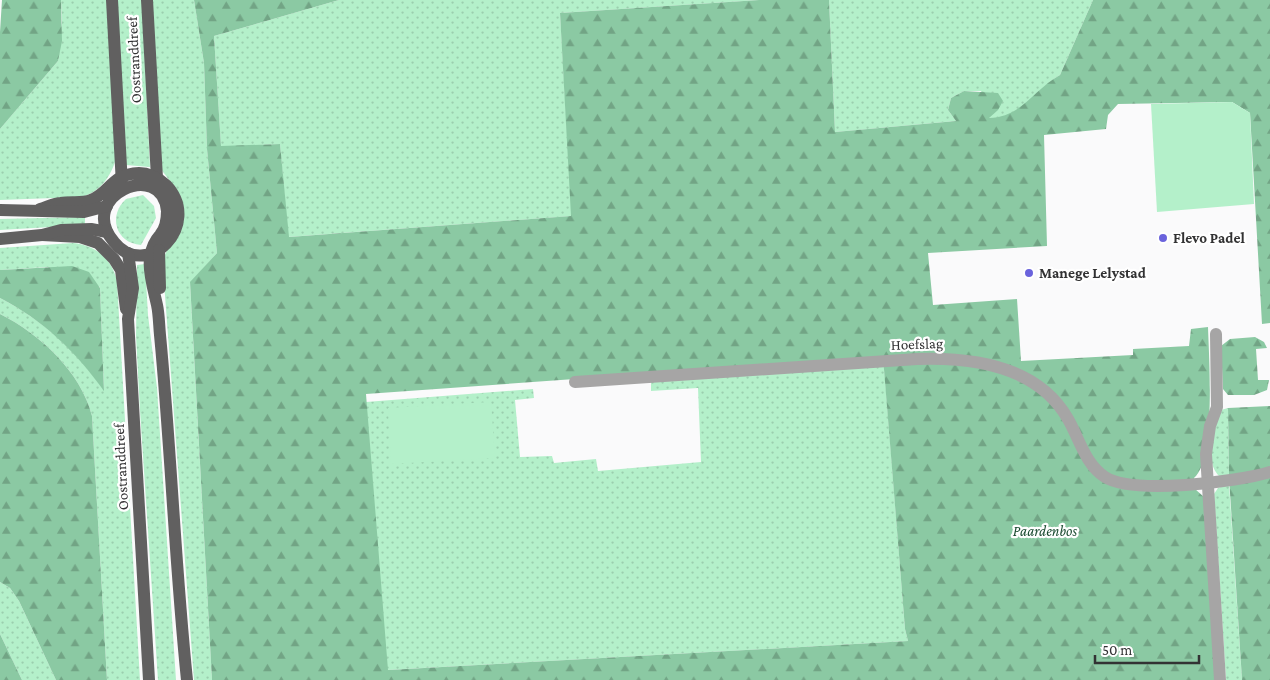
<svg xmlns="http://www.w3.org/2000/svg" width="1270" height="680" viewBox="0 0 1270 680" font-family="'Crimson Pro',serif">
  <defs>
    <pattern id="grass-dots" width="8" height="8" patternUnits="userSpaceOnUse" patternTransform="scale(1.25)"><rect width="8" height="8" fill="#b4f0ca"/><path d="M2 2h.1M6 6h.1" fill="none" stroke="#9bceae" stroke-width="1.8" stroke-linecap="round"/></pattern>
    <pattern id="forest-firs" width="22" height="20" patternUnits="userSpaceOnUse" patternTransform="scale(1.25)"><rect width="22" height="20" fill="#8bc9a3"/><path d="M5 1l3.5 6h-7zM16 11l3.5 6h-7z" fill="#72a485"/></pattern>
  </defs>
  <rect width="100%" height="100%" fill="#fafafb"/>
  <g fill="url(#grass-dots)">
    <path d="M61,0h47l8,159c-6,19 -16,33 -35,38l-81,3v-71l58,-68 4,-39z"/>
    <polygon points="116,0 142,0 150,167 126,165"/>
    <polygon points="151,0 194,0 204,63 207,149 217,253 190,283 212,680 194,680 163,269 164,257 184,213 180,195 161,169"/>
    <polygon points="339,0 759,0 560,13 572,216 288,237 280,144 221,147 214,36"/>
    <path d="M829,0h264l-33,75c-19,11 -32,33 -53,41 -5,3 -14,2 -19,2l-7,-27h-17l-13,7 -3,12 8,11 -121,11z"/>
    <path d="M143,195l11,11 2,12 -15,27c-26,-2 -33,-30 -15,-46z"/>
    <polygon points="85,217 85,225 0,230 0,219"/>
    <path d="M73,243c23,2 39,16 44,38l23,399h-33l-15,-264c-11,-44 -52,-82 -92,-102v-16c43,22 76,53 104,92l-4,-103 -52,-20 -48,3v-22z"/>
    <polygon points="145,264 148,315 157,388 176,680 158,680 140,411 136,336 137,265"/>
    <polygon points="884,366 905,629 908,641 387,670 366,402 533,389 534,398 515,400 520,457 552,456 554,463 596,459 598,471 701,462 698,388 651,391 651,382"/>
    <path d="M1228,408l1,69h-9c-17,-15 -6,-48 1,-67z"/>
    <polygon points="1229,484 1242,680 1226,680 1214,494 1218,488"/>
    <polygon points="0,582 10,588 19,601 56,680 22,680 0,634"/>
  </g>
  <g fill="url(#forest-firs)" fill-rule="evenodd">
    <polygon points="2,0 61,0 62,41 58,61 0,129 0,32"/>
    <path d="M194,0h145l-125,36 7,110 59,-2 9,93 282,-21 -11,-203 199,-13h70l6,132 121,-11 -8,-11 3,-12 13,-7 34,2 5,8 -5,9 -9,8c33,-1 44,-28 71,-43l33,-75h177v323l-8,1 -12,-211 -18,-11 -114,2 -10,11 -2,14 -62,6 3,111 -119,7 5,52 84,-6 4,62 112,-6v-6l56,-3 2,-17 17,-2c1,29 8,134 -14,151l1,11 9,8 11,183h-1003l-22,-398 27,-29 -10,-104 -3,-86zM883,357l22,272 3,12 -520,29 -22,-276z"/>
    <path d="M72,266l17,6 11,16 4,103c-28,-39 -61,-71 -104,-93v-28z"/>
    <path d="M0,314c40,20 81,58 92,102l15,264h-51l-37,-79 -9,-13 -10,-6z"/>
    <polygon points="1255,337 1264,342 1267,348 1256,349 1258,380 1269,380 1267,390 1254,395 1228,395 1223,389 1221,346 1230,339"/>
    <polygon points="1270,406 1270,680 1242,680 1229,477 1228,408"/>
    <polygon points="0,634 22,680 0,680"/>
  </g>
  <g fill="#b4f0ca">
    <polygon points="1232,102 1250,113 1254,204 1157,212 1151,104"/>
    <polygon points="491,402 495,458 391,464 388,408"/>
  </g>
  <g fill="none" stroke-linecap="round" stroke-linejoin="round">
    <g stroke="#a6a5a5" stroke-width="12">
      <polyline points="1216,334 1217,407 1210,426 1206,454 1220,680"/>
      <path d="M575,382l342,-23c56,-2 121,7 151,60 11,19 17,45 37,58 28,18 132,5 165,-5"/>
    </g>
    <g stroke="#616060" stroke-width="12">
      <polyline points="112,0 122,185"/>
      <polyline points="147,0 157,178"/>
      <path d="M40,209c7,-2 14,-6 21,-6 10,-2 21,1 30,-3 19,-7 20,-26 48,-27 10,0 19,5 27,12 38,40 -20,97 -52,57 -39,-46 48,-84 53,-31 0,9 -1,17 -7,24 -18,20 -8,47 -3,70 2,9 2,20 3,30 11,115 15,230 27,345"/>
      <polyline points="0,210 84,212 107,206"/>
      <polyline points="42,235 80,237 98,243 114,259 121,270 126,309"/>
      <polyline points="0,239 42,235 61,230 91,229 107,232"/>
      <polyline points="159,250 160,288"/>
      <polyline points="128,253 133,288 128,319 149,680"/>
    </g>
  </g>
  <g fill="#6a63dc" stroke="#fff" stroke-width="2">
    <circle cx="1163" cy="238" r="5"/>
    <circle cx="1029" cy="273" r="5"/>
  </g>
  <g text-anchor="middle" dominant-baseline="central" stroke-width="4.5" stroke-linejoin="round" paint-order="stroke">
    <g font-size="15" fill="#323233" stroke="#fff">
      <text transform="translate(134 60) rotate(-93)">Oostranddreef</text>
      <text transform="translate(917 344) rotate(-2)">Hoefslag</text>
      <text transform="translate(121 467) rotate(-93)">Oostranddreef</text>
    </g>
    <g font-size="15" font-weight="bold" fill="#323233" stroke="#fff" text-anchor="start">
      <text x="1173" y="238">Flevo Padel</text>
      <text x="1039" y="273">Manege Lelystad</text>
    </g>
    <g font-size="15" font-style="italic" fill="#1b4b31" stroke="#fff">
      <text x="1045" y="531">Paardenbos</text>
    </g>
  </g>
  <path d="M1095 655v8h104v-8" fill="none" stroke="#323233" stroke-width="2.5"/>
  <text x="1102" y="655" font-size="15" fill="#323233" stroke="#ffffff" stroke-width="4" paint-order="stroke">50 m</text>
</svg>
